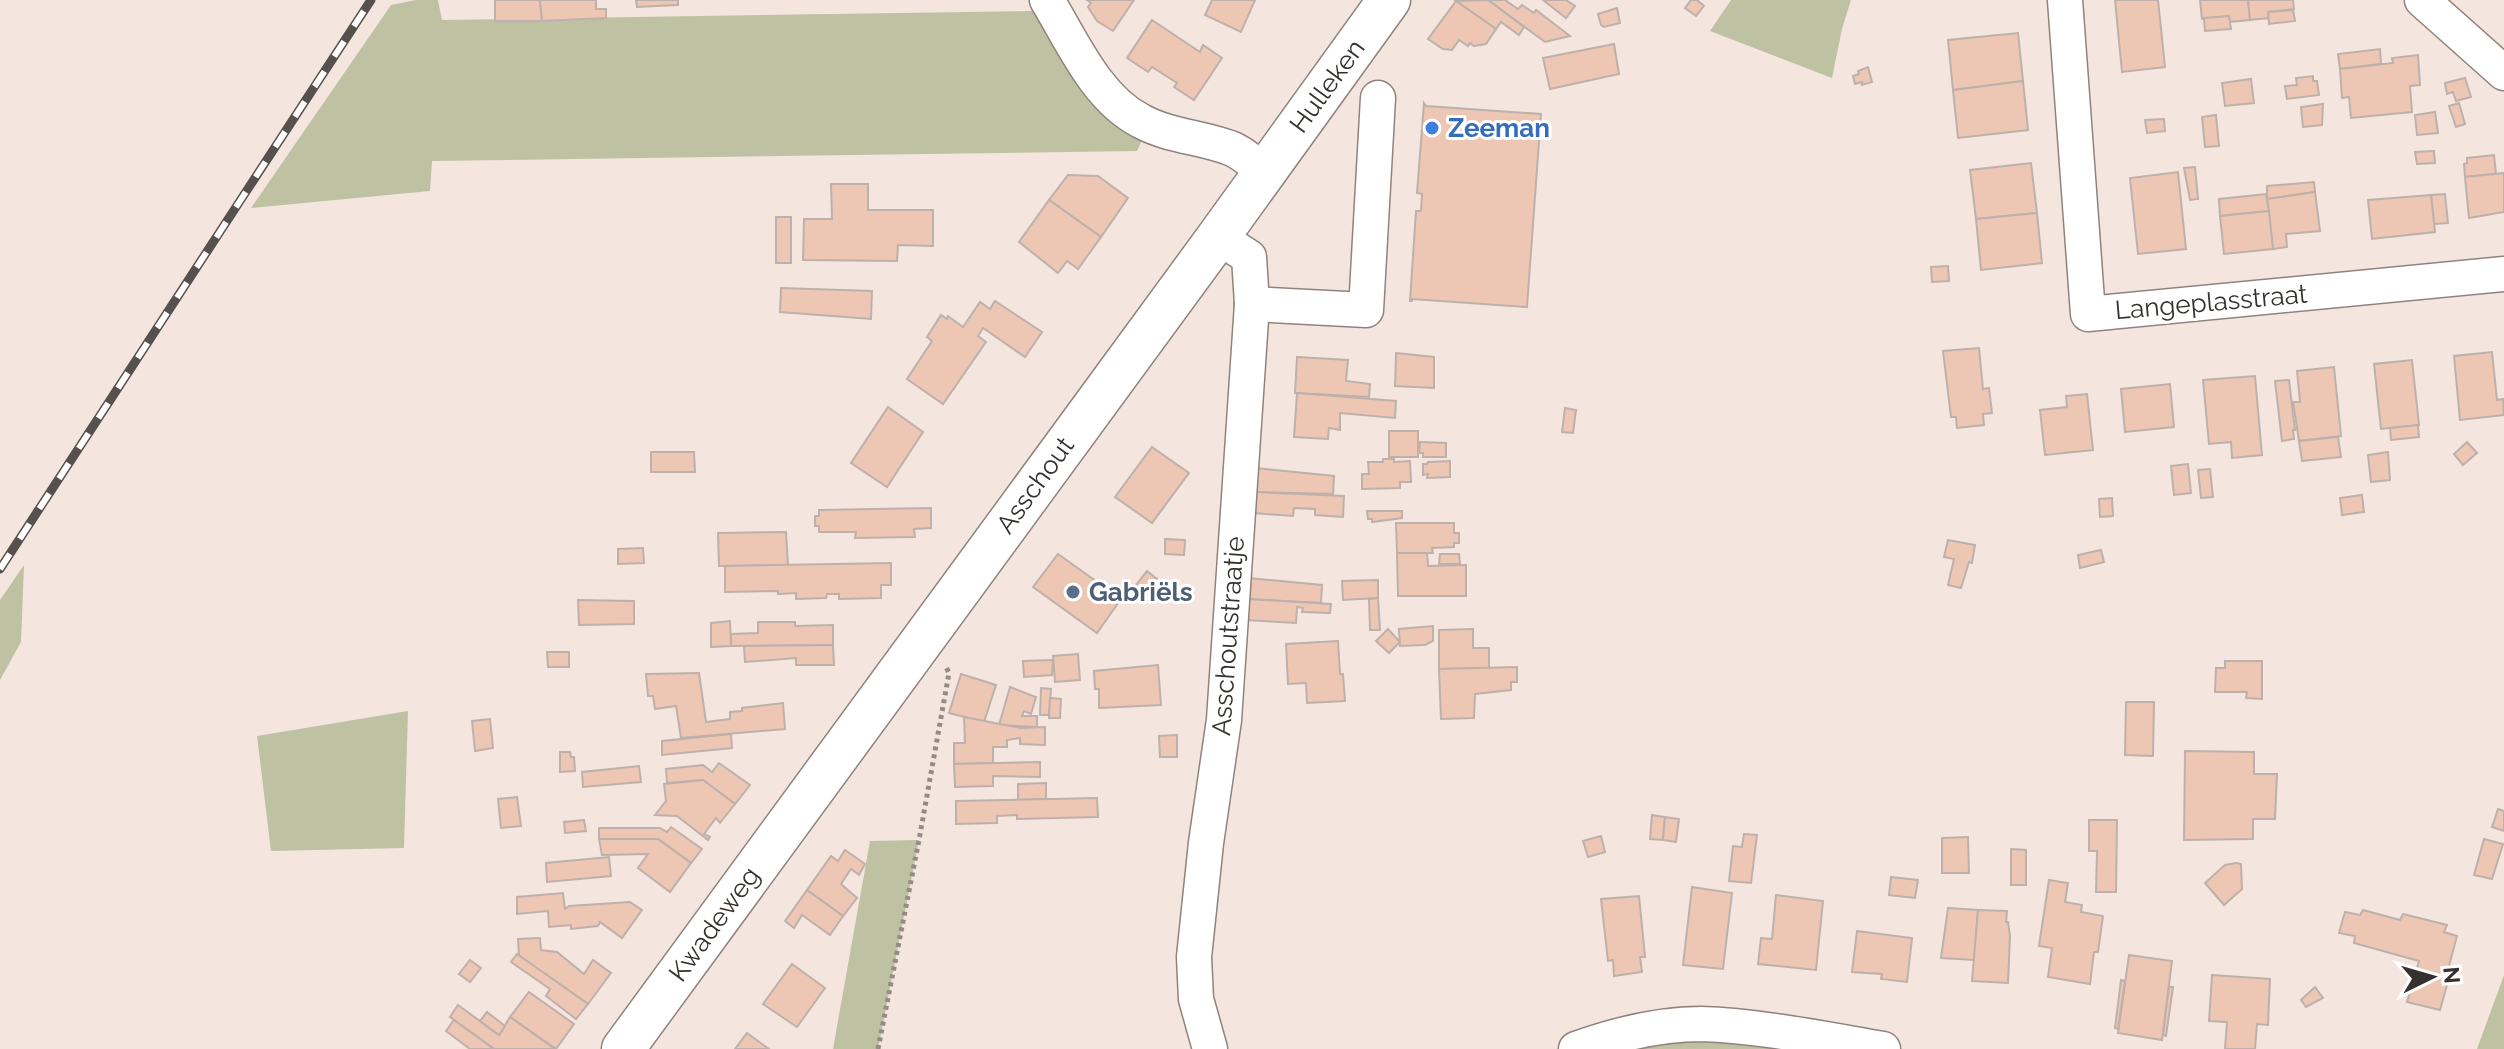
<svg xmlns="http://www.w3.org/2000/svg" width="2504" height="1049" viewBox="0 0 2504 1049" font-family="Raleway,sans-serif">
  <rect width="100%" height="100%" fill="#f4e6df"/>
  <g fill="#bec1a2">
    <polygon points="416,0 438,0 442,20 1032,11 1113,119 1144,136 1137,151 432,161 430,191 251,208 391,5"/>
    <polygon points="1731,0 1851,0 1842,29 1832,78 1710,31"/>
    <polygon points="24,565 21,642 0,680 0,600"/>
    <polygon points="408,711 404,848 271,851 257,736"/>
    <polygon points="919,840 878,1049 833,1049 870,841"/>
    <polygon points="2504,975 2504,1049 2477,1049"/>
    <polygon points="1695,1037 1847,1049 1620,1049"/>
  </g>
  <g fill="#edc7b4" stroke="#beb0aa" stroke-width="2">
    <polygon points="495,0 540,0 542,21 495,21"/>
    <polygon points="540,0 596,0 596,9 606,9 606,18 542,21"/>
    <polygon points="636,0 678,0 678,5 637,7"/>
    <polygon points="1087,0 1134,0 1113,31 1097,21 1088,7 1091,3"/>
    <polygon points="1212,0 1255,0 1241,32 1205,15"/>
    <polygon points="1488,0 1505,0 1518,9 1522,5 1534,13 1536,10 1570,36 1545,42"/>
    <polygon points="1488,0 1524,27 1519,35 1501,22 1496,29 1456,1"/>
    <polygon points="1543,0 1566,0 1575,6 1566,18"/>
    <polygon points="1691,0 1697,0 1704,6 1696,16 1685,8"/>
    <polygon points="2115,0 2158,0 2165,67 2122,72"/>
    <polygon points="2200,0 2248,0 2250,20 2230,22 2229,16 2202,19"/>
    <polygon points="2248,0 2293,0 2294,9 2268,12 2269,18 2250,20"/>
    <polygon points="1456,1 1496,29 1486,44 1474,46 1470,43 1468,46 1459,40 1452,50 1443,49 1428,39"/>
    <polygon points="1617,8 1620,23 1604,27 1601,25 1598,14"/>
    <polygon points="2293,10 2295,21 2269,24 2268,12"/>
    <polygon points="2229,16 2231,29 2205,31 2204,18"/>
    <polygon points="1152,20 1200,52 1203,45 1222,58 1194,100 1174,87 1177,83 1152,67 1148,72 1127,58"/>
    <polygon points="2018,33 2023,81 1953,90 1948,40"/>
    <polygon points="1614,44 1619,74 1550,89 1543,58"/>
    <polygon points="2380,49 2381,64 2340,69 2338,54"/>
    <polygon points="2418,55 2420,85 2410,86 2412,112 2351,118 2349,97 2342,98 2340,69 2393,63 2392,58"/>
    <polygon points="1868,67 1872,82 1862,85 1862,82 1855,84 1853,76 1859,74 1858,71"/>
    <polygon points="2313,76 2313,81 2317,81 2319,95 2287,99 2285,86 2297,85 2296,78"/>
    <polygon points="2465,78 2471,97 2456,101 2453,92 2447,94 2445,83"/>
    <polygon points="2251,79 2254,103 2225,106 2222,83"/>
    <polygon points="2023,81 2028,130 1958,138 1953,90"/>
    <polygon points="1424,103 1426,106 1541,114 1527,307 1412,299 1412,301 1410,301 1416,211 1421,211 1422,194 1417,193"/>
    <polygon points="2459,103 2465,124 2456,127 2449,106"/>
    <polygon points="2323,104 2322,125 2303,127 2301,107"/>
    <polygon points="2435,112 2438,133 2417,135 2415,115"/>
    <polygon points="2216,115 2219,146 2205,147 2202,117"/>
    <polygon points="2164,119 2165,131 2147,133 2145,120"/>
    <polygon points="2434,151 2435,163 2417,164 2415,152"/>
    <polygon points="2494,155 2496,174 2465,177 2464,164 2467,163 2467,158"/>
    <polygon points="2031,163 2037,213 1976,219 1970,170"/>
    <polygon points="2195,167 2198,199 2190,200 2184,168"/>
    <polygon points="2178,172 2186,249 2138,254 2130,178"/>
    <polygon points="2504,173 2504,212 2469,218 2465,177"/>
    <polygon points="1068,175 1098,176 1128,198 1101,237 1049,200"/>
    <polygon points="2314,182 2315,192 2267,199 2267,186"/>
    <polygon points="831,184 868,184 868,210 933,210 933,246 898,245 897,261 803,260 804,219 832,219"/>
    <polygon points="2315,192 2320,231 2286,234 2287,247 2273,249 2267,199"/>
    <polygon points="2266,194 2269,211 2220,216 2219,199"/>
    <polygon points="2445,194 2448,223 2434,224 2431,195"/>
    <polygon points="2431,195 2435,232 2372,239 2368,200"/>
    <polygon points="1049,200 1101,237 1078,269 1067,261 1058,273 1019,242"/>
    <polygon points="2269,211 2273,249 2224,254 2220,216"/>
    <polygon points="2037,213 2042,263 1981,270 1976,219"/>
    <rect x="776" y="217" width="15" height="46"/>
    <polygon points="1948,266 1949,281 1932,282 1931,267"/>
    <polygon points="781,288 872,291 871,319 780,312"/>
    <polygon points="995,301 1042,332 1025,357 983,328 978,336 986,342 943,404 907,379 932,341 927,337 941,315 947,319 948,316 963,327 980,302 990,309"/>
    <polygon points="1979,348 1983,389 1989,388 1992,413 1983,414 1984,425 1957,428 1956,417 1951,417 1943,351"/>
    <polygon points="2492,352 2497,400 2503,399 2504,415 2460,420 2454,356"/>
    <polygon points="1396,353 1434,357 1434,388 1395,386"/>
    <polygon points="1297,357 1348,360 1346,381 1370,384 1369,397 1295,393"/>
    <polygon points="2412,360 2419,425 2381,429 2374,364"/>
    <polygon points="2334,367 2341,436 2299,441 2293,402 2300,402 2297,371"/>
    <polygon points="2255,376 2262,455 2232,458 2231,442 2209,444 2203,380"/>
    <polygon points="2289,380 2295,430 2293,430 2294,439 2282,441 2275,381"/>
    <polygon points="2170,384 2174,427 2125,432 2121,389"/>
    <polygon points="1297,393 1396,401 1395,418 1340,413 1340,430 1329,428 1328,439 1294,437"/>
    <polygon points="2087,394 2093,450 2045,455 2040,410 2067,407 2066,396"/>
    <polygon points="888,407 923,432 887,487 851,463"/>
    <polygon points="1565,408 1576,410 1573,433 1562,432"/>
    <polygon points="2418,425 2419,437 2391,440 2390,428"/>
    <rect x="1389" y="431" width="29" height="26"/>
    <polygon points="2338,437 2341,457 2302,461 2299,441"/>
    <polygon points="1420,442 1446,443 1446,457 1423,457 1423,453 1419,453"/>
    <polygon points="2467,442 2477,453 2463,465 2454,454"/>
    <polygon points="1152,447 1189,473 1152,523 1115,497"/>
    <polygon points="651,452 694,452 695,472 651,472"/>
    <polygon points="2388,452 2390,480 2371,482 2368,455"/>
    <polygon points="1383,459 1394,459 1394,462 1410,461 1411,482 1400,482 1400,488 1362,489 1362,474 1369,474 1368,462 1383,462"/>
    <polygon points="1450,461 1450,477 1427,478 1428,474 1423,475 1423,464 1427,464 1428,462"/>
    <polygon points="2188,464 2191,493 2174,495 2171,466"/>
    <polygon points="1256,468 1334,476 1333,494 1254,492"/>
    <polygon points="2210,469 2213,497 2201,498 2198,470"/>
    <polygon points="1254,492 1344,496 1343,517 1315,515 1315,509 1294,508 1293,516 1253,513"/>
    <polygon points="2362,495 2364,512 2342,515 2340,498"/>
    <polygon points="2112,498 2113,516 2100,517 2099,499"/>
    <polygon points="931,508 931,528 914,529 915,537 855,538 856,532 819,532 819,526 815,526 815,516 819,516 819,510"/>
    <polygon points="1367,511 1402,511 1402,518 1372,522 1372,519 1368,519"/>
    <polygon points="1396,523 1454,523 1454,533 1459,533 1459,543 1454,543 1454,547 1432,548 1433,553 1397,553"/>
    <polygon points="786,532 788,565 719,566 718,533"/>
    <polygon points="1165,539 1185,540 1184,555 1165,554"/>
    <polygon points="1948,540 1975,545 1972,563 1969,562 1961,588 1948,585 1954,559 1944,557"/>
    <polygon points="643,548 644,563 618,564 618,549"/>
    <polygon points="2101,550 2104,562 2080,568 2078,555"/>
    <polygon points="1397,553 1427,553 1428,566 1466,565 1466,596 1398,596"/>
    <polygon points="1058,554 1121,599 1097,633 1033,587"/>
    <polygon points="1440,554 1459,554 1460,564 1439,564"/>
    <polygon points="891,563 891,585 881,585 881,598 839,599 839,594 827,594 826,598 796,599 796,593 778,594 778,591 725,592 725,566"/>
    <polygon points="1147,571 1157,579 1147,593 1136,585"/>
    <polygon points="1249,578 1322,585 1321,603 1247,599"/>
    <polygon points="1378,580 1378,598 1343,600 1342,581"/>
    <polygon points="1378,598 1380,630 1370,630 1369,599"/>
    <polygon points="1247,599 1331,604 1330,613 1302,612 1303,608 1297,607 1296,623 1246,620"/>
    <polygon points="578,600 634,601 634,624 579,625"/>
    <polygon points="730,621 731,646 711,647 711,623"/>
    <polygon points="758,622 795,622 795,626 833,625 833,645 731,646 731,634 758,633"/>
    <polygon points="1433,626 1433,641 1425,645 1400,646 1399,629"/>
    <polygon points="1388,629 1400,642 1389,653 1376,641"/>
    <polygon points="1473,629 1473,648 1489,648 1489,668 1439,669 1439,630"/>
    <polygon points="1338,641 1340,674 1343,674 1345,701 1307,703 1306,683 1288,684 1286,644"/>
    <polygon points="833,645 834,665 796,665 796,658 745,662 744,646"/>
    <polygon points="547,652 569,652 569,667 548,667"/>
    <polygon points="1078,654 1080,680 1055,682 1053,656"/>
    <polygon points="1053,660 1052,675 1024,677 1023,661"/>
    <polygon points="2225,661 2262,661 2262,699 2246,698 2247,692 2215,692 2216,668 2225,668"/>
    <polygon points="1158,665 1161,705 1099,708 1099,689 1095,689 1094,671"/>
    <polygon points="1517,667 1517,682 1511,682 1511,690 1475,694 1474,718 1441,719 1439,669"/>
    <polygon points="699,673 706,722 730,719 730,712 742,711 742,708 783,703 785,729 681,738 676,706 655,709 653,696 648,696 646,674"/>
    <polygon points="961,674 996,685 984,722 949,713"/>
    <polygon points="1010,687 1036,697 1031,714 1024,711 1022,716 1037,716 1037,727 999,725"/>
    <polygon points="1041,688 1051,689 1049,715 1040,715"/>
    <polygon points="1050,698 1061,699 1060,718 1049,718"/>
    <polygon points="2126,702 2154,702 2153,756 2125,755"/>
    <polygon points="964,717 1021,728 1045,727 1045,745 1020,744 1020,738 1007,740 1007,747 993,747 993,763 954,764 954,743 965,743"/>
    <polygon points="490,719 493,748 475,751 472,721"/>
    <polygon points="731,734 732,748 662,755 662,741"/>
    <polygon points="1177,735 1177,757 1160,757 1159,736"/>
    <polygon points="2185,751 2254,752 2254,774 2277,774 2275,819 2253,819 2253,839 2184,840"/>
    <polygon points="560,752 570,752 571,757 574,757 575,771 560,772"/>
    <polygon points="1040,762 1040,777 993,776 993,786 955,787 954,764"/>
    <polygon points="719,763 750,785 735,804 703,780 667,783 666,769 703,765 712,772"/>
    <polygon points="639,766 641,782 583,787 582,772"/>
    <polygon points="703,780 735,804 720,823 716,818 704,834 710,837 708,840 677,816 655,815 666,801 664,784"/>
    <polygon points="1046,783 1046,799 1018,800 1018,784"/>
    <polygon points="517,797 521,826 501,828 498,799"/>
    <polygon points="1097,798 1098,817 1017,819 1017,815 997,816 997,823 956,824 956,801"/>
    <polygon points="2498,809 2504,811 2504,831 2492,827"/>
    <polygon points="1652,815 1665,817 1663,840 1650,839"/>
    <polygon points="1665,817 1679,819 1676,842 1663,840"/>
    <polygon points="584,820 586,831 565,833 564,822"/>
    <polygon points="2089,820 2117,820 2116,892 2096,892 2097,851 2089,851"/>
    <polygon points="671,827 702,849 691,863 658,839 599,839 599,828 660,828 667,832"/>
    <polygon points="1744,834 1757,835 1751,883 1729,881 1733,846 1742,847"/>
    <polygon points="1601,836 1605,852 1588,857 1583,841"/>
    <polygon points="1968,837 1969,873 1942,873 1942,838"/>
    <polygon points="599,839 658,839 691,863 670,892 638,868 648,854 602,855"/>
    <polygon points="2484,839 2503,844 2492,879 2474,875"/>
    <polygon points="2011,849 2026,850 2026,885 2011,885"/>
    <polygon points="845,850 865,864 859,875 851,869 841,884 857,898 843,916 807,890 831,856 838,861"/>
    <polygon points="609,857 611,876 547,882 546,863"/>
    <polygon points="2236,863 2241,864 2242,889 2224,905 2205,883 2225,865"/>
    <polygon points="1891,877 1918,880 1915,898 1889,895"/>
    <polygon points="2049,880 2068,883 2065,902 2082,905 2081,912 2103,916 2098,952 2094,952 2090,984 2048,977 2052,948 2039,946"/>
    <polygon points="1692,887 1732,893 1723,969 1683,965"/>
    <polygon points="807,890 843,916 830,935 802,915 794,928 785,921"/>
    <polygon points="563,893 565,909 569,906 630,902 642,910 622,938 600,922 598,926 571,929 571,925 549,927 548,911 517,914 517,897"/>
    <polygon points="1776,895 1823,901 1816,970 1758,964 1761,938 1772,939"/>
    <polygon points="1639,896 1645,957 1640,957 1642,972 1614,976 1613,960 1608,961 1601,899"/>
    <polygon points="1948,908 1978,910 1974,960 1941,958"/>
    <polygon points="1978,910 2007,911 2006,922 2008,922 2010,936 2008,983 1972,981"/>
    <polygon points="2363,910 2400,920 2403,914 2447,925 2444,932 2457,936 2449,966 2452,967 2440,1010 2407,1002 2419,961 2354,943 2355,936 2339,933 2345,912 2360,915"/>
    <polygon points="1857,931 1912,938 1907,982 1881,979 1882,974 1852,972"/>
    <polygon points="540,938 541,950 557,952 584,974 593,960 611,973 588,1004 519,956 518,939"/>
    <polygon points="517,954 588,1004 576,1019 546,996 550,989 511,962"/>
    <polygon points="2129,955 2172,961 2162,1040 2118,1033"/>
    <polygon points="470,960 481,968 470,982 459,974"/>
    <polygon points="792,964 825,988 797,1027 763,1004"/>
    <polygon points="2212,975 2270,979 2268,1025 2257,1024 2255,1049 2225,1049 2227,1022 2209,1021"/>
    <polygon points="2121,980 2125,981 2118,1029 2115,1028"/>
    <polygon points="2169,987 2173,987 2166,1036 2163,1035"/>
    <polygon points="2315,987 2323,998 2306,1007 2301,1000"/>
    <polygon points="529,992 574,1024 556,1049 510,1017"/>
    <polygon points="458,1005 499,1035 510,1017 555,1049 494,1049 450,1017"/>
    <polygon points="487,1012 505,1026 499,1035 480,1021"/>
    <polygon points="454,1020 494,1049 470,1049 446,1031"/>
    <polygon points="747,1033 769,1049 735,1049"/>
  </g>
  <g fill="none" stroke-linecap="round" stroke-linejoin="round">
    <defs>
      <g id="minor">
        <path d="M1047,0c25,41 49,98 94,121 27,15 60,16 89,27 12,4 24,16 35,24"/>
        <polyline points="2065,0 2088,314 2504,274"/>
        <polyline points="2422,0 2504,73"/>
        <polyline points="1252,304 1366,310 1378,98"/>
        <polyline points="1210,1049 1196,999 1194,957 1206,843 1224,720 1252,304 1249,257 1218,237"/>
        <path d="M1576,1049c39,-14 84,-25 125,-25 61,2 123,15 182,25"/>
      </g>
      <polyline id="major" points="623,1049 1218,237 1389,0"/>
    </defs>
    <use href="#minor" stroke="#90837d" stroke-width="37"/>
    <use href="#major" stroke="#90837d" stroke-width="45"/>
    <polyline stroke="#958b86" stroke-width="5" stroke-dasharray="4 4" stroke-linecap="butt" points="878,1049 919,840 949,673 945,665"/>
    <use href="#minor" stroke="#fff" stroke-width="34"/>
    <use href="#major" stroke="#fff" stroke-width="42"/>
    <defs>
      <polyline id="rail" points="0,569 371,0"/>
    </defs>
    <use href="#rail" stroke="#57514d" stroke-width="9"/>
    <use href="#rail" stroke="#fff" stroke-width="6" stroke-dasharray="18" stroke-linecap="butt"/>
  </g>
  <circle fill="#3f7fe0" stroke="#fff" stroke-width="3" cx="1432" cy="128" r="8"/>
  <circle fill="#5c6f8a" stroke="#fff" stroke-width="3" cx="1073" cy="592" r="8"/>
  <g text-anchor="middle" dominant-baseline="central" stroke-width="6" stroke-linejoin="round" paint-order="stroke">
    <g font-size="26" fill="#36312e" stroke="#fff">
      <text transform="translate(1327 86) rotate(-54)">Hulleken</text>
      <text transform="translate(2211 302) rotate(-5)">Langeplasstraat</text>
      <text transform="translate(1035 485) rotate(-54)">Asschout</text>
      <text transform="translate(1228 636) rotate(-86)">Asschoutstraatje</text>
      <text transform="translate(714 924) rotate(-54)">Kwadeweg</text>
    </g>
    <g font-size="26" font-weight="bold" fill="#366cbe" stroke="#fff" text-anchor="start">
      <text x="1448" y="128">Zeeman</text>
    </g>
    <g font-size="26" font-weight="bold" fill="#4e5e75" stroke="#fff" text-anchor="start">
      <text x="1089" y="592">Gabriëls</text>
    </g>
  </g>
  <g transform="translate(2432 977) rotate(85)" stroke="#ffffff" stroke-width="6" paint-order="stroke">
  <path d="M0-6L14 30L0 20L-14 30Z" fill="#36312e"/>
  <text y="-12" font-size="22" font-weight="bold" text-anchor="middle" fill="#36312e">N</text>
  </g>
</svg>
